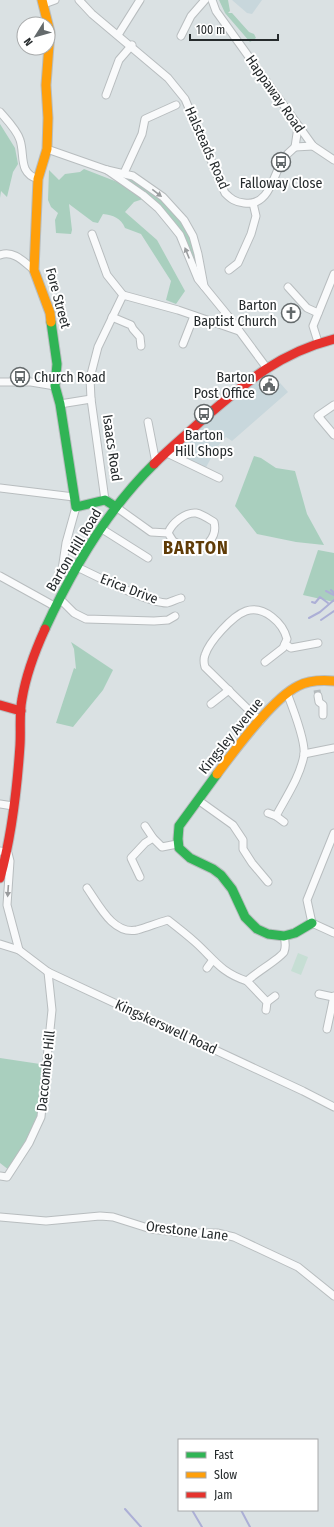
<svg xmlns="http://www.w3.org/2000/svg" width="334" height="1527" viewBox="0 0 334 1527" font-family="'Fira Sans Condensed',sans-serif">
  <rect width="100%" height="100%" fill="#dae1e3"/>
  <g fill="#c8d7dc">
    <polygon points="232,0 262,0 252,14 247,13"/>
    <polygon points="266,367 288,392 232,441 226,437 217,447 204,471 167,453"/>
  </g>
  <polygon fill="#c6ded4" points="298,953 308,957 301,975 291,971"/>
  <g fill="#a9cfbe">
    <polygon points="219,0 228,0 230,11 228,13 232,13 249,32 254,34 256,38 250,42 225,13"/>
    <polygon points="0,124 15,148 18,164 13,172 7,197 1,191 0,198"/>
    <path d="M84,169l36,14 23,16 -9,3 -9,10 32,28 28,51 -9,13 -10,-4 5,-19 -30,-47 -16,-6c-4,-10 -12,-13 -22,-14l-5,9 -5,-1 -24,-18 3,26 -1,4 -15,-1 -1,-13 3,-7 -7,-6 -3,-7 1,-30 10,10 6,-6 15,-2z"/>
    <polygon points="107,170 124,173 163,197 193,236 205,287 180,235 158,208"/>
    <polygon points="254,456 261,458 276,468 295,471 307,514 324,545 296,542 257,534 235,506"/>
    <polygon points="318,550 334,553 334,602 303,595"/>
    <polygon points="71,642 113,670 103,690 73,727 56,723 74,668 76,669 74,649"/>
    <polygon points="0,1058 40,1064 44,1071 40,1112 29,1139 9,1170 0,1163"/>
  </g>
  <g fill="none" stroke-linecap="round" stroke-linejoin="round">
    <g stroke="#acafd6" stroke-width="2">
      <polyline points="331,590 334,593"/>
      <polyline points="326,591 334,595"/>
      <polyline points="312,602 315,603 320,597 328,603"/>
      <polyline points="309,618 320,612 334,600"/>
      <polyline points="321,620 334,611"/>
      <polyline points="125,1509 141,1527"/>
      <polyline points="192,1510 202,1527"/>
      <polyline points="241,1510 250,1527"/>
    </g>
    <polyline stroke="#b6bcbe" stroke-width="7" stroke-dasharray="7 3.5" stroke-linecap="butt" points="317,690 318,696"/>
    <defs>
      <g id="street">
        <path d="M79,0l13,14 76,64 17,21 40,94c6,6 10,9 19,10 25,4 29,-27 38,-42 4,-6 8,-10 13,-14"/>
        <polyline points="212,0 216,11 313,146 334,160"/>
        <polyline points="44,4 55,0"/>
        <polyline points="118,35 140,0"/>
        <polyline points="181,36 191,16 205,0"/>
        <polyline points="106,95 119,60 132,45"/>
        <path d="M0,112c6,7 17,18 20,28 5,15 -2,33 18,39"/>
        <polyline points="298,127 295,147 313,146"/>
        <polyline points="47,149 107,170 133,176 163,197 184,220 193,236 198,254 204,286"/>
        <polyline points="107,170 143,195 158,208 172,225 180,235 198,279 229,317 266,367"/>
        <polyline points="124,173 142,134 145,119 176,105"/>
        <polyline points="92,234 107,275 123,295"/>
        <path d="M0,255c14,-5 24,7 34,15"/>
        <polyline points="229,270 238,263 251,234 256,216 253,203"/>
        <polyline points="288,287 307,308 318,313"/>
        <polyline points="112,317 131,325 133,329 140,337 141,346"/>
        <polyline points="318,342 313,326 334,274"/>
        <polyline points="183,344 194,316"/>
        <polyline points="0,382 31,382 55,386"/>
        <polyline points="60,404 91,399"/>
        <polyline points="334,405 318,416 334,435"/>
        <polyline points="148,422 156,463"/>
        <polyline points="167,453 219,478"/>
        <polyline points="0,488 74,497"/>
        <polyline points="105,500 91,399 90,378 98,347 123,295 178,310 239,331"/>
        <path d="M116,507l35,25 17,1 5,8 18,10c14,-1 27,-14 23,-29 -5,-3 -12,-8 -18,-9 -11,-1 -24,10 -28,20"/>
        <polyline points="102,529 148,558"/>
        <path d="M77,567c19,9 71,36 90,36 4,-1 10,-4 14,-5"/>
        <polyline points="0,576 56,607"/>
        <polyline points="61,577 66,543 76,507"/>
        <polyline points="60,599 74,613 86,619 154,621 168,620 175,616"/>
        <polyline points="285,644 291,648 318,643"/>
        <polyline points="318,696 319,702 323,705 323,715"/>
        <polyline points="211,704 229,690"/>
        <path d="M260,721l-55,-54c-1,-4 -2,-7 0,-12 4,-13 27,-39 41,-44 18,-6 37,12 41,28l-4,9 -18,14"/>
        <polyline points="304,754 334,748"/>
        <polyline points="198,800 233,825 243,840 243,849 252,863 268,882"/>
        <polyline points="0,804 13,806"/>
        <path d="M268,813l8,3c10,-19 24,-39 28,-61 2,-14 -12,-49 -17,-62"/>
        <polyline points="276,816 284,822"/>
        <polyline points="145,826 153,838 162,847 177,844"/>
        <polyline points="334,833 307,900 312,923 334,933"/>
        <polyline points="0,851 8,853 10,861 7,905 19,950"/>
        <polyline points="140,877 131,858 145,843 153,838"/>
        <path d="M87,888c12,17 26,47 50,42 11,-3 20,-7 31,-10 9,7 18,14 27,22 19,17 25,30 52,39 8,-8 34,-23 37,-29 2,-5 1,-12 0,-16"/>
        <polyline points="0,944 19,950 48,972 303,1091 334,1107"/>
        <polyline points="207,968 212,961"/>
        <polyline points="247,981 267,1002 266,1010"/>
        <polyline points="319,994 333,997"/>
        <polyline points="267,1002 275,996"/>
        <polyline points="327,1029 334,996"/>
        <polyline points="0,1176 7,1177 29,1143 41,1117 52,1010 48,972"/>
        <polyline points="0,1217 46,1221 100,1216 113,1217 151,1229 183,1233 217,1233 234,1237 298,1267 334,1296"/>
      </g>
      <g id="fast">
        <polyline points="51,322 57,364 55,386 60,404 76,507 105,500 116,507"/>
        <path d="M45,629c27,-59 62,-119 109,-165"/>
        <polyline points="217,774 179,826 178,839 179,848 190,858 213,869 221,875 232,889 245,917 257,929 268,934 284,936 295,933 312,923"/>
      </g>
      <g id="slow">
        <polyline points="42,0 50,32 46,85 48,118 47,149 38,179 34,270 50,313 51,322"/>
        <path d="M217,774c17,-23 56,-76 81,-88 11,-6 24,-6 36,-5"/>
      </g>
      <g id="jam">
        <path d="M154,464c15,-15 31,-28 47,-43 43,-37 77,-68 133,-82"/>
        <polyline points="0,705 21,711"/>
        <path d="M0,878c12,-43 17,-88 20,-133 1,-16 -1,-31 2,-46 4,-24 13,-48 23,-70"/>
      </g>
    </defs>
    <use href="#street" stroke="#b8bdbf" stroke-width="9"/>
    <use href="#fast" stroke="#b8bdbf" stroke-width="11"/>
    <use href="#slow" stroke="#b8bdbf" stroke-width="11"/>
    <use href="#jam" stroke="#b8bdbf" stroke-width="11"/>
    <use href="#street" stroke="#f9fafb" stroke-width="7"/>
    <use href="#fast" stroke="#30b455" stroke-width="9"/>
    <use href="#slow" stroke="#ff9f0a" stroke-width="9"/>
    <use href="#jam" stroke="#e5322d" stroke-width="9"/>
  </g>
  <defs><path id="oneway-solid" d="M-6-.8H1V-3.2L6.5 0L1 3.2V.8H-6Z"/></defs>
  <g fill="#9a9c9e">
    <use href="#oneway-solid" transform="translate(157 193) rotate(38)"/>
    <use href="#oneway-solid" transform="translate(187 253) rotate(-112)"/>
    <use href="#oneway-solid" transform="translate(8 891) rotate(94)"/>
  </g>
  <defs>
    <symbol id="bus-ring" viewBox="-11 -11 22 22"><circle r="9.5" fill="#fff" stroke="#646a6c" stroke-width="1.5"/><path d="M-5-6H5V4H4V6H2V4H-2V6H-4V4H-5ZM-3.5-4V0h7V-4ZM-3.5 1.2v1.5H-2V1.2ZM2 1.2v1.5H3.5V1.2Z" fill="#646a6c"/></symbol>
    <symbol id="church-ring" viewBox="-11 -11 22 22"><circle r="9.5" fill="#fff" stroke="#646a6c" stroke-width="1.5"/><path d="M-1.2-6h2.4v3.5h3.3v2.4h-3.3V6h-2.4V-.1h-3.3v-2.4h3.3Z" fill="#646a6c"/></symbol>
    <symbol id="civic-ring" viewBox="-11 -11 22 22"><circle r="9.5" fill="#fff" stroke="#646a6c" stroke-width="1.5"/><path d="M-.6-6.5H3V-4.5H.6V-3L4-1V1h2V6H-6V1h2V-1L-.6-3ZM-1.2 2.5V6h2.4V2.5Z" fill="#646a6c"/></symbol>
  </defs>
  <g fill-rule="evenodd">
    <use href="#bus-ring" x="270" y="151" width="22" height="22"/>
    <use href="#church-ring" x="280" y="302" width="22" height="22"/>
    <use href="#bus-ring" x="9" y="366" width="22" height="22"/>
    <use href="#civic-ring" x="258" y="374" width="22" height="22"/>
    <use href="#bus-ring" x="193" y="403" width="22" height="22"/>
  </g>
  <g text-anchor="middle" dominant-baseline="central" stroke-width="4" stroke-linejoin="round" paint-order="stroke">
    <g font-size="14" fill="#252a2c" stroke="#fff">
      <text transform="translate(275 94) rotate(55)">Happaway Road</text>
      <text transform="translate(207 148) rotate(66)">Halsteads Road</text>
      <text transform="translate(58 298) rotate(75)">Fore Street</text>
      <text transform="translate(112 448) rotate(82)">Isaacs Road</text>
      <text transform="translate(74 550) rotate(-59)">Barton Hill Road</text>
      <text transform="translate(129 589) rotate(21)">Erica Drive</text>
      <text transform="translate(231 736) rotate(-51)">Kingsley Avenue</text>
      <text transform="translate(166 1027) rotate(25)">Kingskerswell Road</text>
      <text transform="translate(46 1071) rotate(-84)">Daccombe Hill</text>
      <text transform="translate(187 1231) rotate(7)">Orestone Lane</text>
    </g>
    <g font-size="14" fill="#252a2c" stroke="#fff">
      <text x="281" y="183">Falloway Close</text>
      <text x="277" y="305" text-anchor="end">Barton<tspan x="277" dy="16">Baptist Church</tspan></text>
      <text x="34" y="377" text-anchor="start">Church Road</text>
      <text x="255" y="377" text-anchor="end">Barton<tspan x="255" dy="16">Post Office</tspan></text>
      <text x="204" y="435">Barton<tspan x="204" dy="16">Hill Shops</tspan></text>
    </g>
    <g font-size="18" font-weight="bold" letter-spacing="1" fill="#5f3b06" stroke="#fff">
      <text x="196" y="548">BARTON</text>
    </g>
  </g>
  <rect x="178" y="1439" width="140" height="72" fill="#ffffff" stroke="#a8aaab"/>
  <rect x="186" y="1452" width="20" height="6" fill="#30b455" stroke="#a8aaab"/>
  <text x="214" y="1459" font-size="12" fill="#252a2c">Fast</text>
  <rect x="186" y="1472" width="20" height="6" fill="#ff9f0a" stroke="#a8aaab"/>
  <text x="214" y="1479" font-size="12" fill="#252a2c">Slow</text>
  <rect x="186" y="1492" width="20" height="6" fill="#e5322d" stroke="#a8aaab"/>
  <text x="214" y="1499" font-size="12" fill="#252a2c">Jam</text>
  <g transform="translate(36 36) rotate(233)"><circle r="19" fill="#ffffff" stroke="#a8aaab"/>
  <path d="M0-3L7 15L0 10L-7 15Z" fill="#646a6c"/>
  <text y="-6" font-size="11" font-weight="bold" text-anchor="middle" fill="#252a2c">N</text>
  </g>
  <path d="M190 34v6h88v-6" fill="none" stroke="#252a2c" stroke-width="2"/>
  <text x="196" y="34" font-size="12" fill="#252a2c" stroke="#ffffff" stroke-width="3" paint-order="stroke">100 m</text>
</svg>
